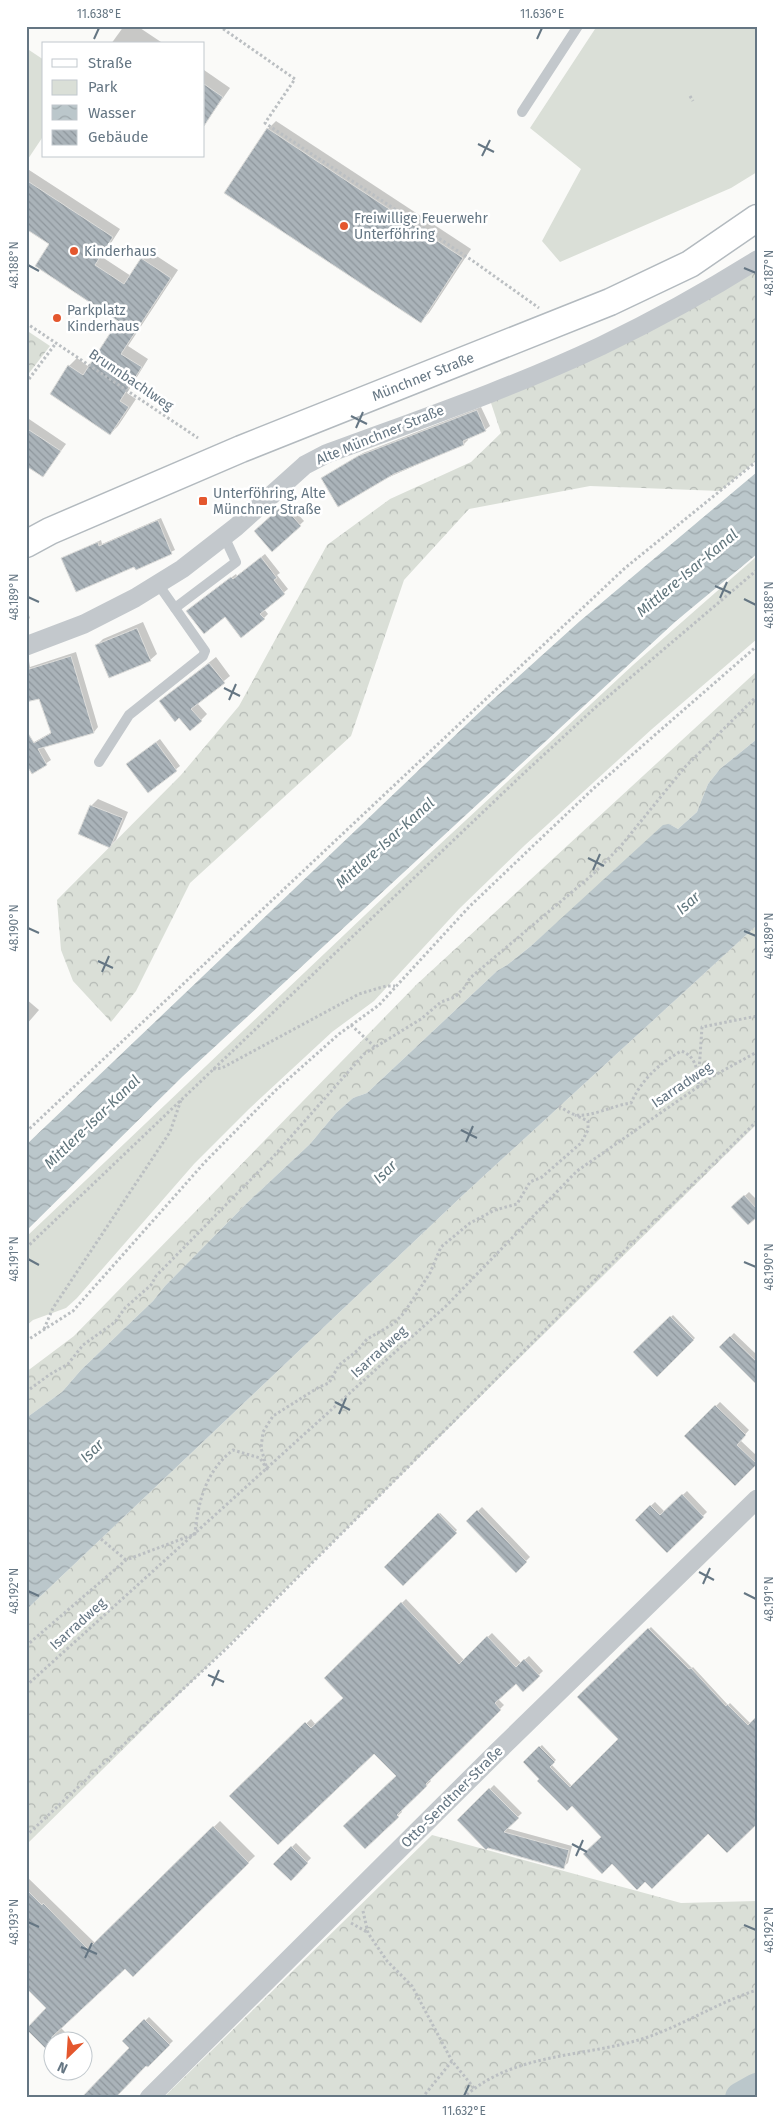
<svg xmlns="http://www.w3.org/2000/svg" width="783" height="2124" viewBox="0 0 783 2124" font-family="'Fira Sans',sans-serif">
  <defs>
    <pattern id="forest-crowns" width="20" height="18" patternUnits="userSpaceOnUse" patternTransform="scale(1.25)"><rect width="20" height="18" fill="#dadfd7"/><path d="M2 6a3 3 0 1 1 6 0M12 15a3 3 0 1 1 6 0" fill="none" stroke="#b4b9b4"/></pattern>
    <pattern id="water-waves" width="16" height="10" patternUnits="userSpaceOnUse" patternTransform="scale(1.25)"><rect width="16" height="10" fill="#bbc7cb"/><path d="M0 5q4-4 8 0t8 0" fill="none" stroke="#9ca6aa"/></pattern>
    <pattern id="building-back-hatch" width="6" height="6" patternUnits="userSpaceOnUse" patternTransform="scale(1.25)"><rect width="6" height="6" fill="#aab3b9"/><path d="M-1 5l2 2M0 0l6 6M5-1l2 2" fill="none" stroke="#8e969c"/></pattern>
  </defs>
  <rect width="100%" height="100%" fill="#fafaf8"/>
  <g fill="#dadfd7">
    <polygon points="597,26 757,26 757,172 731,188 560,262 542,241 581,169 530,128"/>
    <polygon points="26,48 44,60 44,135 28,159"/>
    <polygon points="757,556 757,639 652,729 524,846 459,909 374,1001 332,1032 249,1109 194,1164 77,1298 66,1308 33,1320 26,1326 26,1237 424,859 633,665"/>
  </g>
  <g fill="url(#forest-crowns)">
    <polygon points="757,260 757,460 720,491 590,486 469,509 404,580 351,736 190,883 136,991 111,1022 73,981 61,950 57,900 181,775 239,706 327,545 390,499 471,462 501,433 490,400"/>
    <polygon points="26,330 50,346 26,377"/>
    <polygon points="757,671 757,739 720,769 708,784 697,812 678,829 669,824 531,946 507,965 497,971 367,1093 353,1098 336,1113 310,1144 248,1202 165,1286 153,1301 81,1370 62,1392 26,1418 26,1372 74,1336 416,985"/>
    <polygon points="757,925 757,1124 26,1845 26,1610 463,1195"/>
    <polygon points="432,1835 681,1903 757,1901 757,2098 163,2098"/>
  </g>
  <g fill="url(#water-waves)">
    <polygon points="757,472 757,554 676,621 182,1077 26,1231 26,1145 488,704 580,621"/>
    <polygon points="757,739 757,925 463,1195 26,1610 26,1418 62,1392 81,1370 153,1301 165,1286 248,1202 310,1144 336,1113 353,1098 367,1093 497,971 507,965 531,946 663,825 669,824 678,829 697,812 708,784 720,769"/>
  </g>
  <g fill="#0003">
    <polygon points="124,26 137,26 164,44 111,44"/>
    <polygon points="204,70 230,88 204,125"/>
    <polygon points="276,121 471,249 429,313 421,321 268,129"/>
    <polygon points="26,168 120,229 102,257 131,276 149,251 178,270 128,346 148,359 127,393 136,399 118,426 110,434 69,366 77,358 89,367 120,321 51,244 26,228"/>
    <polygon points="481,407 490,426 485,430 467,438 468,440 464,444 378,482 327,475 363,453"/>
    <polygon points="26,417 66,444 43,476 26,465"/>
    <polygon points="287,502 304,521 272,550 260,527"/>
    <polygon points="161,518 175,550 136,568 135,565 63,559 101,540 102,544"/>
    <polygon points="265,554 280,573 277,575 288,589 264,609 268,614 264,618 226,616 192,607 236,574 237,576"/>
    <polygon points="26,607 30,618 26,621"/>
    <polygon points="143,622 157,654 150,660 97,645 103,639"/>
    <polygon points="76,652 98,727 94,732 43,746 51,760 33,772 27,746 52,732 39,697 26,701 26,662 29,661 30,667"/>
    <polygon points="216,657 230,676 197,703 207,714 201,720 179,717 160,701"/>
    <polygon points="160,739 180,766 148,791 132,760"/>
    <polygon points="98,799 128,812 116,840 110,846 79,833 92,805"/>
    <polygon points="26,999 39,1010 26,1025"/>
    <polygon points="749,1192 757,1200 757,1215 733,1207"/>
    <polygon points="673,1315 695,1338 657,1375 635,1352"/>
    <polygon points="734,1333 757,1355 757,1384 721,1347"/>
    <polygon points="720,1402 749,1430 740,1440 757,1456 757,1462 735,1484 686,1436"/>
    <polygon points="687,1491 707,1512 667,1551 636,1520 655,1502 665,1512"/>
    <polygon points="482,1507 530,1557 516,1571 468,1521"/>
    <polygon points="440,1513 457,1530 403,1584 386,1567"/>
    <polygon points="406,1599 464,1660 492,1633 521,1663 529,1656 543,1671 523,1690 516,1683 498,1699 504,1705 429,1779 431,1781 401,1810 402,1812 365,1847 397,1776 374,1752 231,1796 311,1719 316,1725 344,1697 325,1678"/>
    <polygon points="651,1627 692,1668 693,1667 728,1705 730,1703 751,1724 708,1832 602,1837 572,1804 541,1779 524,1762 542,1745 556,1760 551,1764 572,1786 619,1739 579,1697"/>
    <polygon points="494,1785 522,1813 506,1828 572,1846 568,1863 563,1867 459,1820"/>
    <polygon points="220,1821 255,1856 133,1975 125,1967 61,2028 74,2041 52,2042 52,2054 27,2028 47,2008 26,1987 26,1876 95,1943"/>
    <polygon points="296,1843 311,1858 291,1879 275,1864"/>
    <polygon points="149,2017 173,2041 148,2065 124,2041"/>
  </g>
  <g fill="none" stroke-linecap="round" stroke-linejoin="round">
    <polyline stroke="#bbc7cb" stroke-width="32" points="741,2098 757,2089"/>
  </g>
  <g fill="url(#building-back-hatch)" stroke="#dcdcda">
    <polygon points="204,84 223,97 204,126"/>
    <polygon points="267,128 463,258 421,323 224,193"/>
    <polygon points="26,180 113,237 95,265 124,284 141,258 171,278 121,354 142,367 120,401 129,407 110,435 50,394 68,365 83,375 118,321 35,266 49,244 26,229"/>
    <polygon points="477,410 486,431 463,441 464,445 394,474 338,507 321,478 358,456"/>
    <polygon points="26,428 61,451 43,477 26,466"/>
    <polygon points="283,505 301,526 272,552 254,531"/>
    <polygon points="158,520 172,554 136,570 134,567 76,592 61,558 98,542 99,546"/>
    <polygon points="261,557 277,578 274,580 285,594 260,614 265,619 241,638 225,617 204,634 186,611 231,577 233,579"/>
    <polygon points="137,628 151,661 109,678 95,645"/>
    <polygon points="71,656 94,733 38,749 47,765 32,774 26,764 26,730 34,743 51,733 39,699 26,702 26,670"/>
    <polygon points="209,663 225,683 191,709 202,721 190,731 179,718 175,722 159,701"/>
    <polygon points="156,742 177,771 148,793 126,764"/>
    <polygon points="90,805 123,818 110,848 78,834"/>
    <polygon points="744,1195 757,1209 757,1217 748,1225 731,1207"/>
    <polygon points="670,1316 694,1340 657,1377 633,1352"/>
    <polygon points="730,1336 757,1362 757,1385 719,1347"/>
    <polygon points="715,1405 746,1435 737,1445 757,1464 735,1486 684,1436"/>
    <polygon points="682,1494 704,1517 667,1553 635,1520 650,1505 660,1515"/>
    <polygon points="477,1510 527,1562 516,1573 466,1521"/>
    <polygon points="438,1513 457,1533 403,1586 384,1567"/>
    <polygon points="401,1602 459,1664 487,1636 516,1667 524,1659 540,1676 523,1692 516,1684 495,1703 501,1710 426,1784 427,1786 397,1815 399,1817 365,1849 343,1826 396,1776 374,1754 278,1845 229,1796 305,1722 311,1728 343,1698 324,1678"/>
    <polygon points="648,1628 689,1669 691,1668 726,1706 727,1704 748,1725 757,1716 757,1824 727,1853 708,1834 652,1889 645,1882 637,1890 612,1864 602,1874 583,1854 601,1837 572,1806 567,1811 537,1781 539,1779 523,1762 539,1746 555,1762 550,1767 570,1787 618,1739 577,1697"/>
    <polygon points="489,1788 519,1818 504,1832 569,1850 564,1869 488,1848 486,1850 457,1820"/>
    <polygon points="213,1826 249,1863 133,1977 125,1969 52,2037 52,2055 26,2029 46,2008 26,1988 26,1889 42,1905 43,1903 88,1949"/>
    <polygon points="291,1846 308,1863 291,1881 273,1864"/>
    <polygon points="144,2019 170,2045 148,2067 146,2066 115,2098 81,2098 129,2048 122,2041"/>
  </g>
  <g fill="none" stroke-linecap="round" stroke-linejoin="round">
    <defs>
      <g id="secondary">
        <path id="s1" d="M26,544l24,-13 191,-82 369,-147 80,-38 67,-46"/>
      </g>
    </defs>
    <use href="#secondary" stroke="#b3babf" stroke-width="29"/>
    <g stroke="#bbbfc2" stroke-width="3" stroke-dasharray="2.5 2.5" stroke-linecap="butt">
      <polyline points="219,26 295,79 265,123 473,261 539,308"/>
      <polyline points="690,96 693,101"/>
      <polyline points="26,323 198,438"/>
      <polyline points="26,383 56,343"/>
      <polyline points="351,1025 375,1047"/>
      <polyline points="213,1069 222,1068 359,994 386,986 395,986"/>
      <path d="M559,1106c6,4 12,8 18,9 15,2 37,-10 54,-12 11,-24 28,-39 50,-52 16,5 17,22 17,36l4,-60 55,-11"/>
      <polyline points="26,1132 625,568 757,461"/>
      <polyline points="26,1248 524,773 597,706 757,570"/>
      <polyline points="44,1329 53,1308 170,1132 181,1100"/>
      <polyline points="26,1341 73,1311 205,1162 276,1090 339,1034 379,1005 469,907 535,844 594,788 757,646"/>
      <polyline points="26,1392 49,1375 68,1364 83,1345 115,1322 125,1308 151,1285 156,1276 273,1157 364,1054 421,1019 441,1002 455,997 465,987 470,978 591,876 620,847 685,767 757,696"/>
      <polyline points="101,1539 126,1560"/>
      <path d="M26,1646l100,-86 69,-26c3,-33 11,-63 38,-84l27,8 7,11 -6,-21 2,-16 10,-16 46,-29 10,-4 10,-18 19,-15 9,-11 26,-15 11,-11 26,-40 11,-26 29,-24 25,-13 22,-6 13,-22 12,-5 39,-34 7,-13v-9l-13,-6"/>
      <polyline points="26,1686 446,1306 577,1171 715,1075 757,1052"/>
      <polyline points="26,1836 228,1647 620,1255 757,1121"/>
      <polyline points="363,1911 368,1933 387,1961 412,1986 452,2061"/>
      <polyline points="351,1923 367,1932"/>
      <polyline points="422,2098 452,2061 474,2088"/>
      <path d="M463,2098c51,-47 124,-40 185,-61 37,-13 71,-35 109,-47"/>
    </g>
    <g stroke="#c3c8cc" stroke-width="10">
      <polyline points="522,112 578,26"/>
      <polyline points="175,608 236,562 224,536"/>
      <polyline points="99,762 129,715 203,656 205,651 158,584"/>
    </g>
    <g stroke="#c3c8cc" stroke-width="19">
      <path d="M26,646l58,-22 51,-26 47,-29 54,-42 69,-62 21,-11c92,-34 186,-66 275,-108 54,-26 105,-54 156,-86"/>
      <polyline points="149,2098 495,1754 757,1499"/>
    </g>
    <use href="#secondary" stroke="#fff" stroke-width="26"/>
  </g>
  <path fill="none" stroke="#657683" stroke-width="2" d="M94,39l5,-11M537,39l5,-11M478,144l16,8M482,156l8,-16M28,265l11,6M744,268l12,5M351,416l16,8M356,428l7,-16M715,586l16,7M28,597l11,5M720,598l7,-16M744,599l12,6M224,688l16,8M229,700l7,-16M588,858l16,8M593,870l7,-16M28,928l11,5M744,931l12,5M98,961l15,7M102,972l7,-16M461,1130l16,8M466,1142l7,-16M28,1259l11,6M744,1262l12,5M335,1402l15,8M339,1414l7,-16M699,1572l15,8M703,1584l7,-16M28,1591l11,5M744,1593l12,6M208,1675l16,7M212,1686l7,-16M572,1844l15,8M576,1856l7,-16M28,1922l11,5M744,1925l12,5M81,1947l16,7M85,1958l7,-15M464,2096l5,-11"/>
  <g fill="#e4572e" stroke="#fff" stroke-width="2">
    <circle cx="344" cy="226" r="5"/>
    <circle cx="74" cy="251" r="5"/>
    <circle cx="57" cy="318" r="5"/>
    <rect x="198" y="496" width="10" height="10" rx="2.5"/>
  </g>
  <g text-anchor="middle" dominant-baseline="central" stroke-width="5" stroke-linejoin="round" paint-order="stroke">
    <g font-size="14" fill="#657683" stroke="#fff" text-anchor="start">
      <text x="354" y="218">Freiwillige Feuerwehr<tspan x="354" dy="16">Unterföhring</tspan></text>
      <text x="84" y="251">Kinderhaus</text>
      <text x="67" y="310">Parkplatz<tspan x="67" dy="16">Kinderhaus</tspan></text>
      <text x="213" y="493">Unterföhring, Alte<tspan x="213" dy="16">Münchner Straße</tspan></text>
    </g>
    <g font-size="14" fill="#657683" stroke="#fff">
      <text stroke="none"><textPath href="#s1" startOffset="431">Münchner Straße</textPath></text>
      <text transform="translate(131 380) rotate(34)">Brunnbachlweg</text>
      <text transform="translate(380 435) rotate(-22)">Alte Münchner Straße</text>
      <text transform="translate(682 1085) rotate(-34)">Isarradweg</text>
      <text transform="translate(379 1352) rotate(-42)">Isarradweg</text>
      <text transform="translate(78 1624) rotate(-42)">Isarradweg</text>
      <text transform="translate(452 1797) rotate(-45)">Otto-Sendtner-Straße</text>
    </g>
    <g font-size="15" font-style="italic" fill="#60757c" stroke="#fff">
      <text transform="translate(687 573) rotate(-40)">Mittlere-Isar-Kanal</text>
      <text transform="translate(385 843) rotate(-42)">Mittlere-Isar-Kanal</text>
      <text transform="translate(688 903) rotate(-41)">Isar</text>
      <text transform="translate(92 1122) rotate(-44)">Mittlere-Isar-Kanal</text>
      <text transform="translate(385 1172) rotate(-44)">Isar</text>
      <text transform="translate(92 1451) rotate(-44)">Isar</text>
    </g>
  </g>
  <rect width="783" height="2124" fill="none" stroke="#ffffff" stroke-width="55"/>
  <rect x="42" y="42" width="162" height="115" fill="#ffffff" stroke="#c1c8cd"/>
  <rect x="52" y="59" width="25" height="8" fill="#ffffff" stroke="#c1c8cd"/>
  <text x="88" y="68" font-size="15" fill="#657683">Straße</text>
  <rect x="52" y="80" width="25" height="15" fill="#dadfd7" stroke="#c1c8cd"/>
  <text x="88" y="92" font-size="15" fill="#657683">Park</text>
  <rect x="52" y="105" width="25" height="15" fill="url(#water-waves)" stroke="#c1c8cd"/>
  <text x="88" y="118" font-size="15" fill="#657683">Wasser</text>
  <rect x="52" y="130" width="25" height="15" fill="url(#building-back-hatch)" stroke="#c1c8cd"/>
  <text x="88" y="142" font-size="15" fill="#657683">Gebäude</text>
  <g transform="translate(68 2056) rotate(205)"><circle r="24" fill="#ffffff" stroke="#c1c8cd"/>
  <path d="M0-4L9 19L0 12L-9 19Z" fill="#e4572e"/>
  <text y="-8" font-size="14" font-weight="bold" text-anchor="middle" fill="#657683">N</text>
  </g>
  <rect x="28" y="28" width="728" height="2068" fill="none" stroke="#657683" stroke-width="2"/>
  <g font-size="12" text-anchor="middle" fill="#657683">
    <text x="99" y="18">11.638°E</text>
    <text x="542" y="18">11.636°E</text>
    <text transform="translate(14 265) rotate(-90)" y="4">48.188°N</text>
    <text transform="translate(769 273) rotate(-90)" y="4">48.187°N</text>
    <text transform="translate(14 597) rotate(-90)" y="4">48.189°N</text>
    <text transform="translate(769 605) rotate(-90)" y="4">48.188°N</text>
    <text transform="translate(14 928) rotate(-90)" y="4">48.190°N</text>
    <text transform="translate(769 936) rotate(-90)" y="4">48.189°N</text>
    <text transform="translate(14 1259) rotate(-90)" y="4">48.191°N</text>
    <text transform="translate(769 1267) rotate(-90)" y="4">48.190°N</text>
    <text transform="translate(14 1591) rotate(-90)" y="4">48.192°N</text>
    <text transform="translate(769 1599) rotate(-90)" y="4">48.191°N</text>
    <text transform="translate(14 1922) rotate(-90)" y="4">48.193°N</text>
    <text transform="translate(769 1930) rotate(-90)" y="4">48.192°N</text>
    <text x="464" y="2115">11.632°E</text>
  </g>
</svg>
